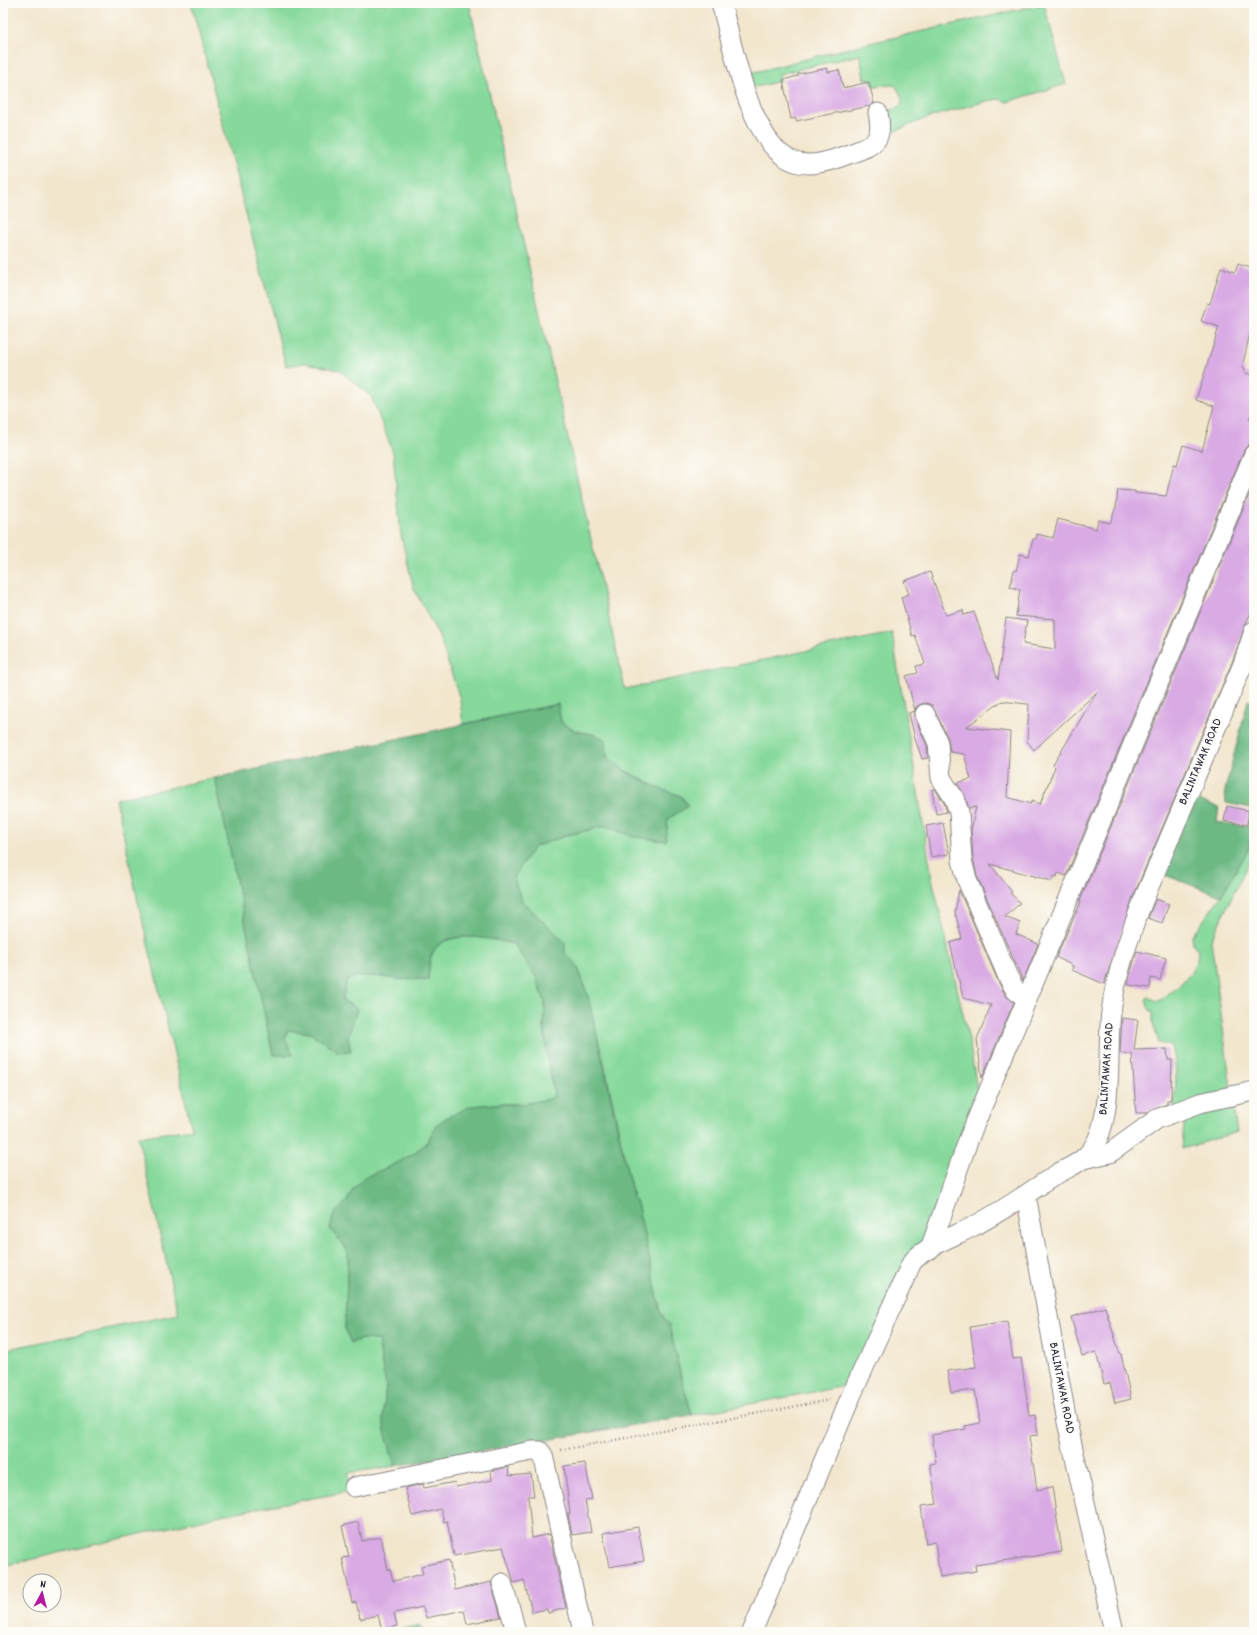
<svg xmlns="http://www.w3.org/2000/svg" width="1257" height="1635" viewBox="0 0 1257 1635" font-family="Dekko,sans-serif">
  <rect width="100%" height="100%" fill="#fdfcf7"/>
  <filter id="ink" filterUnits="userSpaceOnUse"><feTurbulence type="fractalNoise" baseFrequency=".025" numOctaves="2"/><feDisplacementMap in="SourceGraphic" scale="8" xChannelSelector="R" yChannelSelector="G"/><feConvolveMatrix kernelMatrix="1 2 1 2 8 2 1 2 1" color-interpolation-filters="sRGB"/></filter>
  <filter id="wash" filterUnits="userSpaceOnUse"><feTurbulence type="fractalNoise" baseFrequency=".012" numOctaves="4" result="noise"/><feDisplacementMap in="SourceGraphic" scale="16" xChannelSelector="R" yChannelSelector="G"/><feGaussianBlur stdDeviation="0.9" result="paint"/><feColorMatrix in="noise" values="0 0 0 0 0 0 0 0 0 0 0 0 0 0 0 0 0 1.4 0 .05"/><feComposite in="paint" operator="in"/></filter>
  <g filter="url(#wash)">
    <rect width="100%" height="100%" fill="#f2e6cd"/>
    <g fill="#86d99b" stroke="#547e6b">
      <polygon points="191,3 469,3 625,689 892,633 932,878 969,1040 979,1101 922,1248 850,1385 692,1415 665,1320 661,1312 637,1203 633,1197 604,1062 582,978 576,964 565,953 539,918 522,901 513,877 534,847 567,835 606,826 634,837 668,819 688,806 681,796 658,788 626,771 607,757 605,739 592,734 575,731 561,722 558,704 463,724 460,699 439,636 414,589 401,536 393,452 371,396 339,370 306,363 286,366"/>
      <path d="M1044,4l22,80 -59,18 -8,-3 -12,2 -60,17 -37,15h-4l-2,-22c4,-1 10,-1 13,-3 10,-5 2,-18 -3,-23l-21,1 -2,-7h-7l-4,-24 -81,19 1,7 -24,6 -5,-3 -4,-10 114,-29z"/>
      <path d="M215,778l58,277 12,-17 3,-8 22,3 29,18 9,-14 9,-28 -15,-9 5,-20c17,-7 34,-3 52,-1 10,1 20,0 29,0 1,-7 1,-15 3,-22 10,-31 60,-18 83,-13l22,33 9,25 -1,24 3,29 7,39 -4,5 -28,5h-27l-24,2 -35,19 -9,18 -16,12 -57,33 -7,13 -13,13 -4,15 14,16 4,9 -3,74 6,15 10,-4 18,1 2,20 5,25 -3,34 2,12 10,35 -47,7 4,18 -126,23 -223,52v-216l175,-36 -40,-177 54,-8 -54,-227 -22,-103z"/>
      <path d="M1254,840v12l-43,88 26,192 -55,17 2,-25 -11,-11c3,-25 5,-43 -1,-67l-13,-3 -6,-20v-9l-5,-7 -2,-7 2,-3 9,4 4,-1 7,-7 8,-4 15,-16 6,-13 1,-9 -5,-8 -1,-7 29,-40z"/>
    </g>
    <g fill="#6cb983" stroke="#476e5f">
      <polygon points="1248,700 1254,702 1254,840 1221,896 1162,874 1194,799 1219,807 1217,822 1248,827 1251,808 1226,803 1225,790"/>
      <path d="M558,704l3,18 14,9 17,3 13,5 2,18 19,14 32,17 23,8 7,10 -20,13 -2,22 -32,-4 -28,-11 -39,9 -33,12 -21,30 9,24 43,41v11l11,11 6,14 7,22 44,197 4,6 24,109 4,8 4,4 12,53 11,38 -297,51 -10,-35 -2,-12 3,-34 -5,-25 -2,-20 -18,-1 -10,4 -6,-15 3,-74 -4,-9 -14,-16 4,-15 13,-13 7,-13 9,-10 34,-15 14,-8 16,-12 9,-18 10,-7 25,-12 24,-2h27l28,-5 4,-5 -7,-39 -3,-29 1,-24 -9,-25 -22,-33c-23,-5 -74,-18 -83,13 -2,7 -2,15 -3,22 -9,0 -19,1 -29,0 -18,-2 -35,-6 -52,1l-5,20 15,9 -9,28 3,14 -12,1 -29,-19 -22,-3 -3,8 8,17h-20l-58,-277z"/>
      <polygon points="420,1625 422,1632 388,1632"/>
    </g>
    <g id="blocks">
      <g fill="#d9aae4" fill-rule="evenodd">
        <polygon points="827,68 828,72 839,70 843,88 869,82 874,103 870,106 796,121 796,118 791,119 783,80 798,76 798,74"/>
        <path d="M1238,264l16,5v65l-4,-1 -8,35h3l-1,4 10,4v33l-5,9 5,2v23l-6,2 -4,5 -178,426 -8,-3 -1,4 -3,-1 -2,5 -62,-17 22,28 -2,1 10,10 -15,14 15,6 -4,11 22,10 -15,37 -46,-105 -4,-18 -2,-28 5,-23 -7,1 -5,-14 -7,-11 14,-4 -7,-25 -14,-2 -2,-14 -16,-33 -6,-2 -5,1 -5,3 -1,4 -9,-35 12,-3 -2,-7 9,-2 -10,-29 -3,1 -11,-39 8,-3 -5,-13 26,-9 16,43 17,-5 1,5 10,-3 24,68 8,-62 21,3 -4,23 32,5v-30l-39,-3 4,-27 -10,-2 4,-17 2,1 4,-17 9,2 4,-17h3l1,-5 16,4 5,-19 38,10 2,-9 12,3 6,-16 2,-17 17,1v2l31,3 8,-32 3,1 6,-20 19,6 12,-45 -18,-6 23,-73 -18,-6 6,-18 3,1 11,-37 14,5zM1097,692l-44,73 2,2 -15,37 -9,-3v3l-24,-7 3,-65 -44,-5 36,-26 25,3h2l-2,37 7,9z"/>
        <polygon points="1254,483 1254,596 1251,610 1252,610 1244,628 1233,660 1133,897 1104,984 1072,970 1073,966 1056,957 1081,902 1080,901"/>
        <polygon points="915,711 915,718 927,746 928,758 922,759 915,739 909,713"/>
        <polygon points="932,789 935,789 944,803 947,812 936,814"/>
        <polygon points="1227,806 1249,811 1247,825 1224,821"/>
        <polygon points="943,823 949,854 931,857 926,826"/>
        <polygon points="959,890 998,981 1006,996 1014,1002 982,1078 977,1039 991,1005 963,998 950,943 962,939 955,912"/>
        <polygon points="1156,899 1169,904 1162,923 1148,918"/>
        <polygon points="1137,951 1166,958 1160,980 1151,978 1150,988 1128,985 1130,975"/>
        <polygon points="1122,1018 1138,1020 1134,1050 1167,1049 1168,1060 1172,1060 1171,1100 1167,1100 1167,1104 1147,1113 1136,1113 1132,1054 1120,1053"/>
        <polygon points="1105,1307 1120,1354 1121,1354 1131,1399 1115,1403 1110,1383 1104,1384 1096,1352 1082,1356 1071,1317"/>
        <polygon points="1007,1321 1013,1359 1021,1358 1029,1416 1035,1415 1038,1435 1029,1436 1037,1490 1052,1487 1062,1552 975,1565 976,1571 940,1577 935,1542 926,1544 921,1506 937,1504 930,1464 936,1463 932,1435 966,1429 965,1426 980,1423 975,1390 951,1393 947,1371 976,1367 970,1327"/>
        <polygon points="585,1463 592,1499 585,1500 591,1532 572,1535 568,1514 570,1514 564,1466"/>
        <polygon points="508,1467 509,1476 531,1474 534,1496 528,1496 532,1538 549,1534 566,1608 548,1613 547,1609 532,1612 524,1580 514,1583 503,1547 454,1556 447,1521 444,1522 441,1509 412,1516 405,1488 423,1484 424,1488 455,1482 456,1487 492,1480 491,1471"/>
        <polygon points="358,1522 362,1541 381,1537 388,1570 390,1569 393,1581 423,1574 421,1566 449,1560 455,1590 491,1582 501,1617 467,1624 464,1610 426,1618 423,1607 394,1613 397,1626 382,1630 378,1615 360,1619 356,1602 352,1603 342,1558 349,1557 342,1526"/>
        <polygon points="638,1527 644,1561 609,1567 603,1533"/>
      </g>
    </g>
  </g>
  <g filter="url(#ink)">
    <use href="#blocks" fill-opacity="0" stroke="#8a8484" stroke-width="1"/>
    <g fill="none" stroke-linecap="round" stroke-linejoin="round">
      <defs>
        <g id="minor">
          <path d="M721,3c12,43 23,107 51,142 24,29 50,19 80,8 8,-3 18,-6 24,-13 5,-7 4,-18 2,-27"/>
          <polyline points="925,714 938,743 941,778 954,798 959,812 962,860 967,880 1008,977 1016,991 1027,998"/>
          <polyline points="1083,1159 1110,1153 1157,1119 1200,1103 1254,1091"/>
          <polyline points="1026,1195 1067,1422 1114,1632"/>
          <polyline points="930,1249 969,1138 1254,454"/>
          <polyline points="354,1487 532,1451 540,1451 543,1455 583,1632"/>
          <polyline points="502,1583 509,1605 516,1632"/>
          <path d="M752,1632l99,-236 61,-134c15,-17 41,-25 60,-35 30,-15 57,-35 85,-53 10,-6 22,-10 30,-19 29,-29 19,-104 24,-143 5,-38 18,-75 32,-111l100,-237 11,-33"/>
        </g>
      </defs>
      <use href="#minor" stroke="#8a8484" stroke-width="21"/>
      <polyline stroke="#8a8484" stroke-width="2.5" stroke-dasharray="1 3" stroke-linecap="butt" points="561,1450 829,1400"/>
      <use href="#minor" stroke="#fff" stroke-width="19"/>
    </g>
  </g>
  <g text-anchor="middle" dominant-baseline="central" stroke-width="3.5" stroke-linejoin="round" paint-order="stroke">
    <g font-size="13" fill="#22223b" stroke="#fdfcf7">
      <text transform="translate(1201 762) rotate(-67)">BALINTAWAK ROAD</text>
      <text transform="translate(1107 1069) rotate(-86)">BALINTAWAK ROAD</text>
      <text transform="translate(1061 1388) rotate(79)">BALINTAWAK ROAD</text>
    </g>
  </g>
  <rect width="1257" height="1635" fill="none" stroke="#fdfcf7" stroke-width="16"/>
  <g transform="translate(42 1593) rotate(7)"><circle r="19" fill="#fdfcf7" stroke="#a5a5ac"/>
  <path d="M0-3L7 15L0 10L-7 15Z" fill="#b5179e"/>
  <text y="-6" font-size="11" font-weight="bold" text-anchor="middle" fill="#22223b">N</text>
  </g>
</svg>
